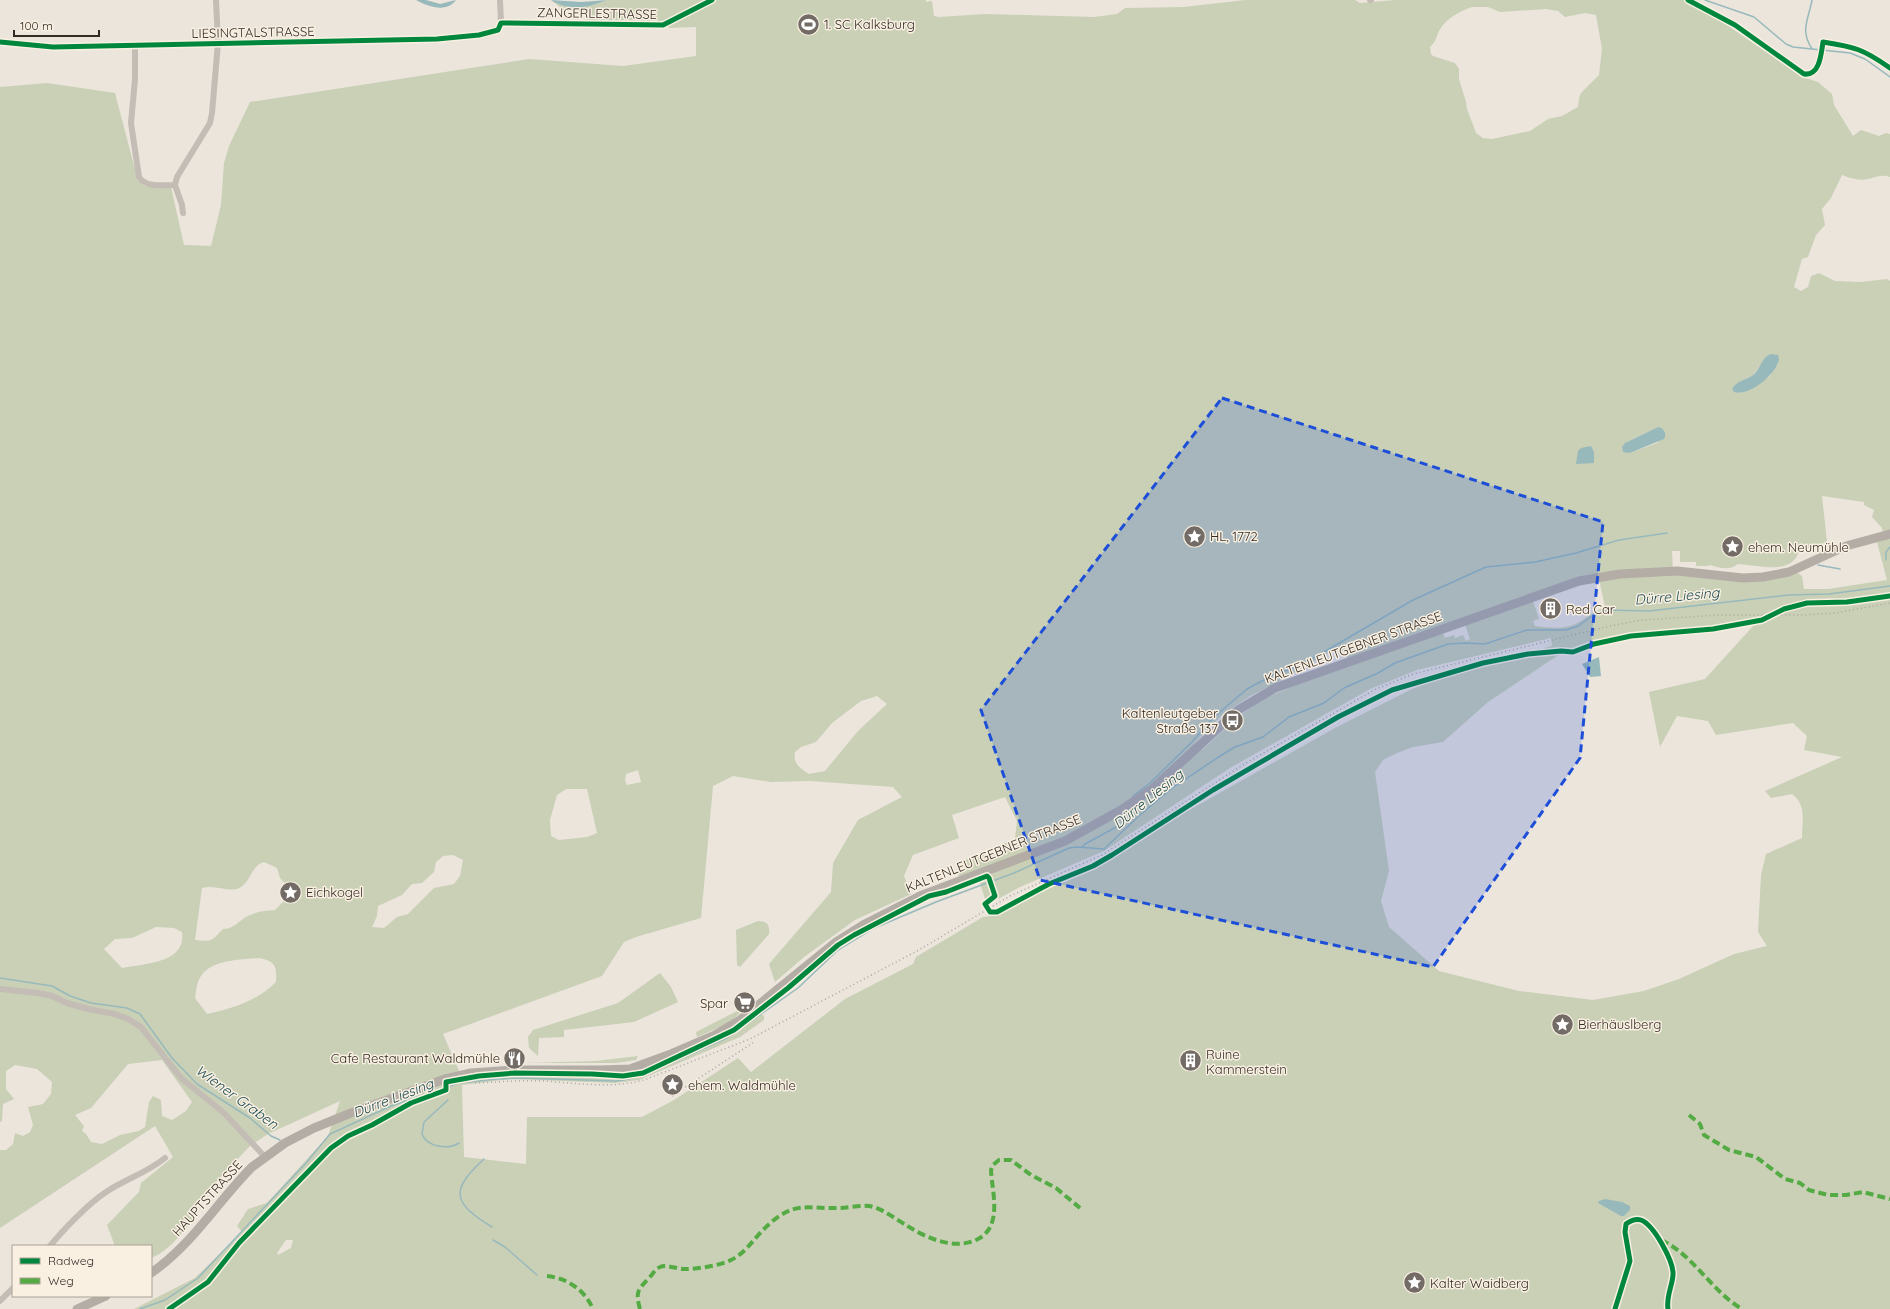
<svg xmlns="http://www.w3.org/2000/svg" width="1890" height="1309" viewBox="0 0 1890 1309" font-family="Quicksand,sans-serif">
  <rect width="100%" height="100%" fill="#ebe5dc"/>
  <g fill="#c9d0b6" fill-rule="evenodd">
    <polygon points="551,0 570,8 591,5 607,0 708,0 666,21 587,20 586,12 565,11"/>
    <path d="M717,0h209v2l6,-1 2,15 5,1 46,-3 109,3 23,-3 8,-6 59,-1 61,-7h110l5,3 35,-3h296l111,77 16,5 14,12 2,11 19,31 8,-6 18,6 7,-3 4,1v43c-9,-3 -13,0 -22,2 -9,2 -18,-1 -26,-4l-11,23 -9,11 3,16 -9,10 -8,22 -6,2 -8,28 7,4 7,-4 3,-11 8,-3 16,8 26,1 26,-3 3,2v1028h-1756l61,-31 47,-46 -5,-6 11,-17 19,-6 61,-67 12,-35 -72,33 -18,12 -36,38 -24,30 4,4c-12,15 -25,33 -43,40v-12h-36l-8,-21 32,-33 2,-9 32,-26 -18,-31 -155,102v-78h6l7,-6 2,-11 8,3 7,-4 3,-7 -5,-18 15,-3 8,-10 1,-12 -15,-13 -22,-4 -9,6v18l8,10 -11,5 -1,17 -2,1v-1035l47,-4 68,10 23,88 7,5 26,1 13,58 27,1 10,-41 3,-42 5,-17 21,-44 279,-43 94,7 73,-10v-29l-27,1 -1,-3zM1472,7h16l12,5 46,-3 12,2 7,6 20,-4 11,2 6,34 -3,26 -18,18 -2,5 -1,9 -16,9 -14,3 -18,12 -38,8 -9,-1 -7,-5 -9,-24 -1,-7 -7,-23v-10l-4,-6 -22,-7 -2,-2 -1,-7c6,-5 6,-10 9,-16 6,-12 21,-20 33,-24zM1768,355l10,9 -9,13 -26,15 -5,1 -6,-4 2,-3 19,-11zM1658,427l5,3 2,5 -8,8 -27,10 -3,-11zM1822,496l42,6v3l10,5 -2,7 10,11 3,12 -8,2 10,38 -59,9h-24l-2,-13 -4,-3 -52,7 -73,-7 -1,-22h8v11h16v4h11l3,-1c9,3 20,6 28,-1 20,1 54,12 61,-13l28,-9zM1598,575l7,32c-9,4 -16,8 -24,14 -13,9 -32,7 -46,5l-2,-5 6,-2 -6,-18 -68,24 5,14 -4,2 -3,-6 -8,3 -1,-3 -9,3 -2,-5 -147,52 -33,14 -22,15 -39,36 -7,-7 27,-28 30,-20 32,-16 55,-32 9,12zM1752,619l2,6 -49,54 -56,13 11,55 17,-31 31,5 8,14 77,-12 14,13 -3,14 38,7 -77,34 6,7 21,-4c15,11 10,27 10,44l-36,16 -5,21 -3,57 9,14 -33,8 -55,25 -35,12 -51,9 -74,-9 -80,-20 -50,-44 -8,-26 8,-30 -14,-99 8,-12 14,-7 16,-6 30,-5 45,-40 72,-48 35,-13 36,-7 85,-9zM1551,638l1,8 -115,33 -27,11 -75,38 -156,88 -48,31 -41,23 -64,29 -27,16 -16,2 -67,40 -3,7 -68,35 -94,73 -13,-14 -64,42 -32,17h-115l-1,47 -62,-7 -2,-72 48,-6 105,4 24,-3 101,-43 24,-17v-4l-5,-4 -15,12 -19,13 -75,34 -21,6 -64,-2 -66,1 -33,3 -7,-8 -16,-37 159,-58 22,-34 12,-5 65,-19 12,-132 20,-10 38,6 39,-1 83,6 9,10 -44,23 -25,43 -2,29 -62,72 6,18 29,-25 51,-37 56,-26 -7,-18 9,-21 46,-17 -7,-23 53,-18 12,24 -2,18 -52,22 -5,16 18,-6 11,34 33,-18 84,-36 126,-83 140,-79 47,-19zM877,696l10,8 -29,27 -33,40 -16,3c-9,-6 -16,-10 -14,-22l6,-5 15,-5 16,-19 29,-22zM638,770l3,12 -14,3 -2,-4 1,-7zM566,789h21l10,44 -10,4 -28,3 -8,-4 -1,-16 7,-25zM453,855l10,5 -3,16 -6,8 -20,4 -26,26 -11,3 -13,11 -12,-1 5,-11 1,-10 24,-11 10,-11 10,-1 12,-11 2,-10 7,-6zM264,862l13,6 3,10 8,9 -4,8 -1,7 -8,8c-10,1 -18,1 -27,6 -10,5 -14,13 -25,13 -12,12 -10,13 -28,11l7,-52c14,-4 29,6 39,-1 10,-6 10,-21 23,-25zM156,927l18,1 8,4c5,31 -38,32 -60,36l-18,-19 11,-10 17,-1zM259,958c16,3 18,8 17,24 -18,18 -43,27 -69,32l-12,-16c1,-5 1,-11 3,-16 8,-23 41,-22 61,-24zM162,1060l30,42 -6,9 -14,9 -10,-4 -1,-16 -8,-4 -4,6 -4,25 -6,4 -19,4 -18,9 -11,-2 -5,-8 -4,-3 2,-5 -9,-11 16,-7 37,-44zM286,1240h7l-2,8 -13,7 -1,-2z"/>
    <path d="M758,921c9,0 12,4 11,13l-29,33 -3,-2 -1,-35z"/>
    <polygon points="660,973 671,987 678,1002 634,1022 564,1030 564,1037 539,1038 538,1056 529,1048 528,1037 533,1030 618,1003"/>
    <path d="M743,1008c-8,16 -31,22 -46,29l-1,-5z"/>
    <polygon points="638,1056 636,1060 616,1063 525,1063 596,1061"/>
  </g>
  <g fill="#98b9bc">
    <path d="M416,0h10l14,4 16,-4c-10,13 -27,7 -40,0z"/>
    <path d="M551,0l30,2 26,-2c-21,8 -36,12 -56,0z"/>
    <path d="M1771,354l7,1 1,4c-2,15 -30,38 -45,33l-2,-3c4,-8 14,-9 21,-14 8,-6 8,-18 18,-21z"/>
    <path d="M1658,427c6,1 9,7 6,12l-34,14 -7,-1 -1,-5 3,-4z"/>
    <polygon points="1591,446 1594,452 1594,463 1576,464 1578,451 1581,448"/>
    <polygon points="1599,657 1601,676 1590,677 1582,664"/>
    <polygon points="1605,1199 1622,1202 1630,1206 1630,1210 1624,1216 1621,1216 1598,1203 1599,1201"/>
  </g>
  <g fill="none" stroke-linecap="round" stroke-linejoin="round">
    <g stroke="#98b9bc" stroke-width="1.5">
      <polyline points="1705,0 1754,17 1786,44 1793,47 1850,53 1865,59 1890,77"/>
      <path d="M1812,0c-4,21 -12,30 0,49"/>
      <polyline points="1886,560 1886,552 1890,547"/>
      <polyline points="1818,565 1840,569"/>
      <polyline points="1133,796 1150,783 1192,742 1213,718 1247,689 1273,675 1300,666 1413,600 1486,567 1535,562 1576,553 1619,540 1667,533"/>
      <polyline points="1082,847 1085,844 1120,825"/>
      <polyline points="0,978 52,986 70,996 91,1003 127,1008 140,1014 172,1058 197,1084 250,1118 271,1136 280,1140"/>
      <polyline points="447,1087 459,1083 497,1079 522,1078 615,1081 624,1080 645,1075 727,1038 798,988 838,950 872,929 936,902 1014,873 1069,848 1077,847 1104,849 1141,814 1171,789 1217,758 1235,747 1263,737 1289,717 1324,703 1344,688 1378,673 1395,663 1448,644 1466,643 1485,644 1527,630 1566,630 1578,626 1595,614 1607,610 1649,611 1788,595 1829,594 1890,586"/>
      <path d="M448,1100l-24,22 -2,12c5,13 26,16 37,9"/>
      <path d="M484,1159c-35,32 -31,44 8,68"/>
      <polyline points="493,1240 505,1247 537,1275"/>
      <polyline points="140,1309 165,1300 198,1278 306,1163 330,1134 391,1106 443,1088"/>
    </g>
    <g stroke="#c3bdb5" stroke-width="6">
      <polyline points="1370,0 1371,0"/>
      <polyline points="710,1 712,0"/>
      <polyline points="501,23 643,25 666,24"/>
      <polyline points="0,42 53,47 437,39 479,35 498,30 501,23 500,0"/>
      <path d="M135,45v34l-4,44 8,54c7,11 24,8 36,8l2,-8 33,-54 2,-10 6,-70 -2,-43"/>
      <polyline points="175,185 182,205 183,213"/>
      <polyline points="0,989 38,993 52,996 67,1003 88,1009 115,1014 128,1019 141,1027 181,1078 224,1113 265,1157"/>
      <polyline points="445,1079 446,1090"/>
      <path d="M50,1246c13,-16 39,-43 56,-54 19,-13 39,-18 59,-34"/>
      <polyline points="0,1301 13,1288"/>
    </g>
    <g stroke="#b4ada6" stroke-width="9">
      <path d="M151,1273c41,-28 67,-72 101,-106l33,-24 29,-15 37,-15 94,-34 26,-6 43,-3h86l30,-1 41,-15 42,-18 27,-16 96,-78 27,-17 57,-29 145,-55 56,-31 31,-21 86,-79 37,-22 304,-107 41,-7 57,-3 66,7 20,-1 26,-5 57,-26 44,-12"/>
      <polyline points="77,1309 106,1296"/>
    </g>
    <g stroke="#aba5a0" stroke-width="1.5" stroke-dasharray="1 3" stroke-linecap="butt">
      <path d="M475,1083c23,-1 45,-3 68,-2 33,2 67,8 101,-1l106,-41 167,-88 93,-55 92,-41 144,-92 130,-74 37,-15 197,-48 31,-6 78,-5h84l32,-2 55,-10"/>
      <polyline points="672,1096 754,1042"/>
    </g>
    <g stroke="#54ab44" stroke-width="4" stroke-dasharray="8 4" stroke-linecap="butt">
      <polyline points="1689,1115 1700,1124 1704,1135 1729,1150 1756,1157 1785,1179 1800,1183 1809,1190 1828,1195 1846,1195 1863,1192 1890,1199"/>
      <path d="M1661,1240c33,15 50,51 81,69"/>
      <path d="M547,1276c20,2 38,14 46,33"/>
      <path d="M640,1309c-5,-18 -2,-19 9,-31 4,-4 6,-9 11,-11 7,-3 16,2 24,2 14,0 34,-3 47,-9 15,-7 23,-22 35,-33 28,-27 40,-18 73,-19 9,0 20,-3 30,-2 13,2 26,13 37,19 20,13 49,26 72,14 25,-13 14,-47 13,-69l2,-5 6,-5h12l20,15 25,13 24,20"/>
    </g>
    <defs>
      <g id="cycleway">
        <path d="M1688,0l47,25 69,49c16,2 17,-20 19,-32 32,5 40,7 67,26"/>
        <polyline points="0,42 53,47 437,39 479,35 498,30 501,23 663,25 712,0"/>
        <polyline points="169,1309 208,1282 239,1243 331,1148 348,1136 372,1125 411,1103 446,1090 446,1082 479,1076 515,1073 592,1074 623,1076 643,1073 734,1030 788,988 838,945 854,935 929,896 946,892 987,876 989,878 995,896 985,904 990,912 997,912 1049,884 1093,866 1112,855 1213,790 1338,717 1392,690 1483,663 1528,654 1561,651 1573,652 1594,644 1631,636 1713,629 1762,620 1784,609 1807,603 1847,602 1890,596"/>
        <path d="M1615,1309l15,-48 -5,-29 1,-8c4,-3 9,-6 15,-4 13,5 33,42 32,55 -1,12 -7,22 -5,34"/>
      </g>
    </defs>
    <use href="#cycleway" stroke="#f9f0e2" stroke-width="8"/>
    <use href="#cycleway" stroke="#00873e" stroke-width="5"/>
  </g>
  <path fill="#1d4ed8" fill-opacity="0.2" stroke="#1d4ed8" stroke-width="3" stroke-dasharray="8 5" stroke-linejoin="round" d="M1222,398l381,124 -23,236 -147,209 -393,-87 -59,-170z"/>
  <defs>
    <symbol id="stadium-disc" viewBox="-11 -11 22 22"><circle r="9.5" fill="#736b65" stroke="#f9f0e2"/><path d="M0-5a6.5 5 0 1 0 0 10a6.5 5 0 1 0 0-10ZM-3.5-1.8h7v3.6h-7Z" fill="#fff"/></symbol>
    <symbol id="sight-disc" viewBox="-11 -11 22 22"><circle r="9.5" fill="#736b65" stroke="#f9f0e2"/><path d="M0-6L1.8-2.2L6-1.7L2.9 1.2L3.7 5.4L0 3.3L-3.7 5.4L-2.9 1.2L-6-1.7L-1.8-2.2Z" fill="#fff"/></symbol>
    <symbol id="building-disc" viewBox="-11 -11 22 22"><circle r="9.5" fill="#736b65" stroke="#f9f0e2"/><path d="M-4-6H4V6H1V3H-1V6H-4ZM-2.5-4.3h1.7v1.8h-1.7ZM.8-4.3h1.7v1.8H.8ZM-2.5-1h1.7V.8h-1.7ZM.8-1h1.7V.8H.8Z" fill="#fff"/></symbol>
    <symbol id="bus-disc" viewBox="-11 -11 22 22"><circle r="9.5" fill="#736b65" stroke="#f9f0e2"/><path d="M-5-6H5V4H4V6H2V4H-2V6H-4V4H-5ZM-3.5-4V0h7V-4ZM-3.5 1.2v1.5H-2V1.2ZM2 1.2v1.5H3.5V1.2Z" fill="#fff"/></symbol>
    <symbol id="supermarket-disc" viewBox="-11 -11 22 22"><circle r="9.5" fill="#736b65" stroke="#f9f0e2"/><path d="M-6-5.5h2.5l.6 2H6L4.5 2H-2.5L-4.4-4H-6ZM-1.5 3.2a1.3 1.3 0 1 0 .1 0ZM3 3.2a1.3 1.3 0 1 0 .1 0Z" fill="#fff"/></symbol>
    <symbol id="restaurant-disc" viewBox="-11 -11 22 22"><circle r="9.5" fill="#736b65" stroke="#f9f0e2"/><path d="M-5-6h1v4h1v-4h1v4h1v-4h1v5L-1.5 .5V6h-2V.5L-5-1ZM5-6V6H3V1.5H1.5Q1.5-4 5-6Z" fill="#fff"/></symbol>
  </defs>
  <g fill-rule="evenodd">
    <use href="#stadium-disc" x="796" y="12" width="25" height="25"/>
    <use href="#sight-disc" x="1182" y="524" width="25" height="25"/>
    <use href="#sight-disc" x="1720" y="534" width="25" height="25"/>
    <use href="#building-disc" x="1538" y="596" width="25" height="25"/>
    <use href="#bus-disc" x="1220" y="708" width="25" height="25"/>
    <use href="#sight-disc" x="278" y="880" width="25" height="25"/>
    <use href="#supermarket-disc" x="732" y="990" width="25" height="25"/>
    <use href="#sight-disc" x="1550" y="1012" width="25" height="25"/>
    <use href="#restaurant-disc" x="502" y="1046" width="25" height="25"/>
    <use href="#building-disc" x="1178" y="1048" width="25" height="25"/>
    <use href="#sight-disc" x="660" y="1072" width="25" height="25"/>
    <use href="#sight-disc" x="1402" y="1270" width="25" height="25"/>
  </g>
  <g text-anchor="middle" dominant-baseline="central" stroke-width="3" stroke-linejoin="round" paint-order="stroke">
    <g font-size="13" fill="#332a25" stroke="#f9f0e2">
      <text transform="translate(597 13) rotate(1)">ZANGERLESTRASSE</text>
      <text transform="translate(253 32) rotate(-1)">LIESINGTALSTRASSE</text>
      <text transform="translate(1353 647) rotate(-20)">KALTENLEUTGEBNER STRASSE</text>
      <text transform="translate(993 853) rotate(-22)">KALTENLEUTGEBNER STRASSE</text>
      <text transform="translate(207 1198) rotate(-48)">HAUPTSTRASSE</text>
    </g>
    <g font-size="13" fill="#332a25" stroke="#f9f0e2" text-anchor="start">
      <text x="824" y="24">1. SC Kalksburg</text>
      <text x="1210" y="536">HL, 1772</text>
      <text x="1748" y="547">ehem. Neumühle</text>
      <text x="1566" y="609">Red Car</text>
      <text x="1218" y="713" text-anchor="end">Kaltenleutgeber<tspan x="1218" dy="15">Straße 137</tspan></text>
      <text x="306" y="892">Eichkogel</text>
      <text x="728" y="1003" text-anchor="end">Spar</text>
      <text x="1578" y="1024">Bierhäuslberg</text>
      <text x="1206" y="1054">Ruine<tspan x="1206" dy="15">Kammerstein</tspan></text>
      <text x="500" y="1058" text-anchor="end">Cafe Restaurant Waldmühle</text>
      <text x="688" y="1085">ehem. Waldmühle</text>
      <text x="1430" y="1283">Kalter Waidberg</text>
    </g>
    <g font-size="14" font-style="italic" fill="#1a4b54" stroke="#f9f0e2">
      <text transform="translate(1677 596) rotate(-5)">Dürre Liesing</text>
      <text transform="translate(1148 799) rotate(-39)">Dürre Liesing</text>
      <text transform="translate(237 1097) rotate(36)">Wiener Graben</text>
      <text transform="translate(393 1098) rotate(-21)">Dürre Liesing</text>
    </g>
  </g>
  <rect x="12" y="1245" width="140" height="52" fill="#f9f0e2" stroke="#aaa196"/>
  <rect x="20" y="1258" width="20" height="6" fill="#00873e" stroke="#aaa196"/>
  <text x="48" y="1265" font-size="12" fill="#332a25">Radweg</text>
  <rect x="20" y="1278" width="20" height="6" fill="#54ab44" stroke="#aaa196"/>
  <text x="48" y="1285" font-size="12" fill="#332a25">Weg</text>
  <path d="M14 30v6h85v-6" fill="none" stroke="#332a25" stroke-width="2"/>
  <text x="20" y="30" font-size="12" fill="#332a25" stroke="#f9f0e2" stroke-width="3" paint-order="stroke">100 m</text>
</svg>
